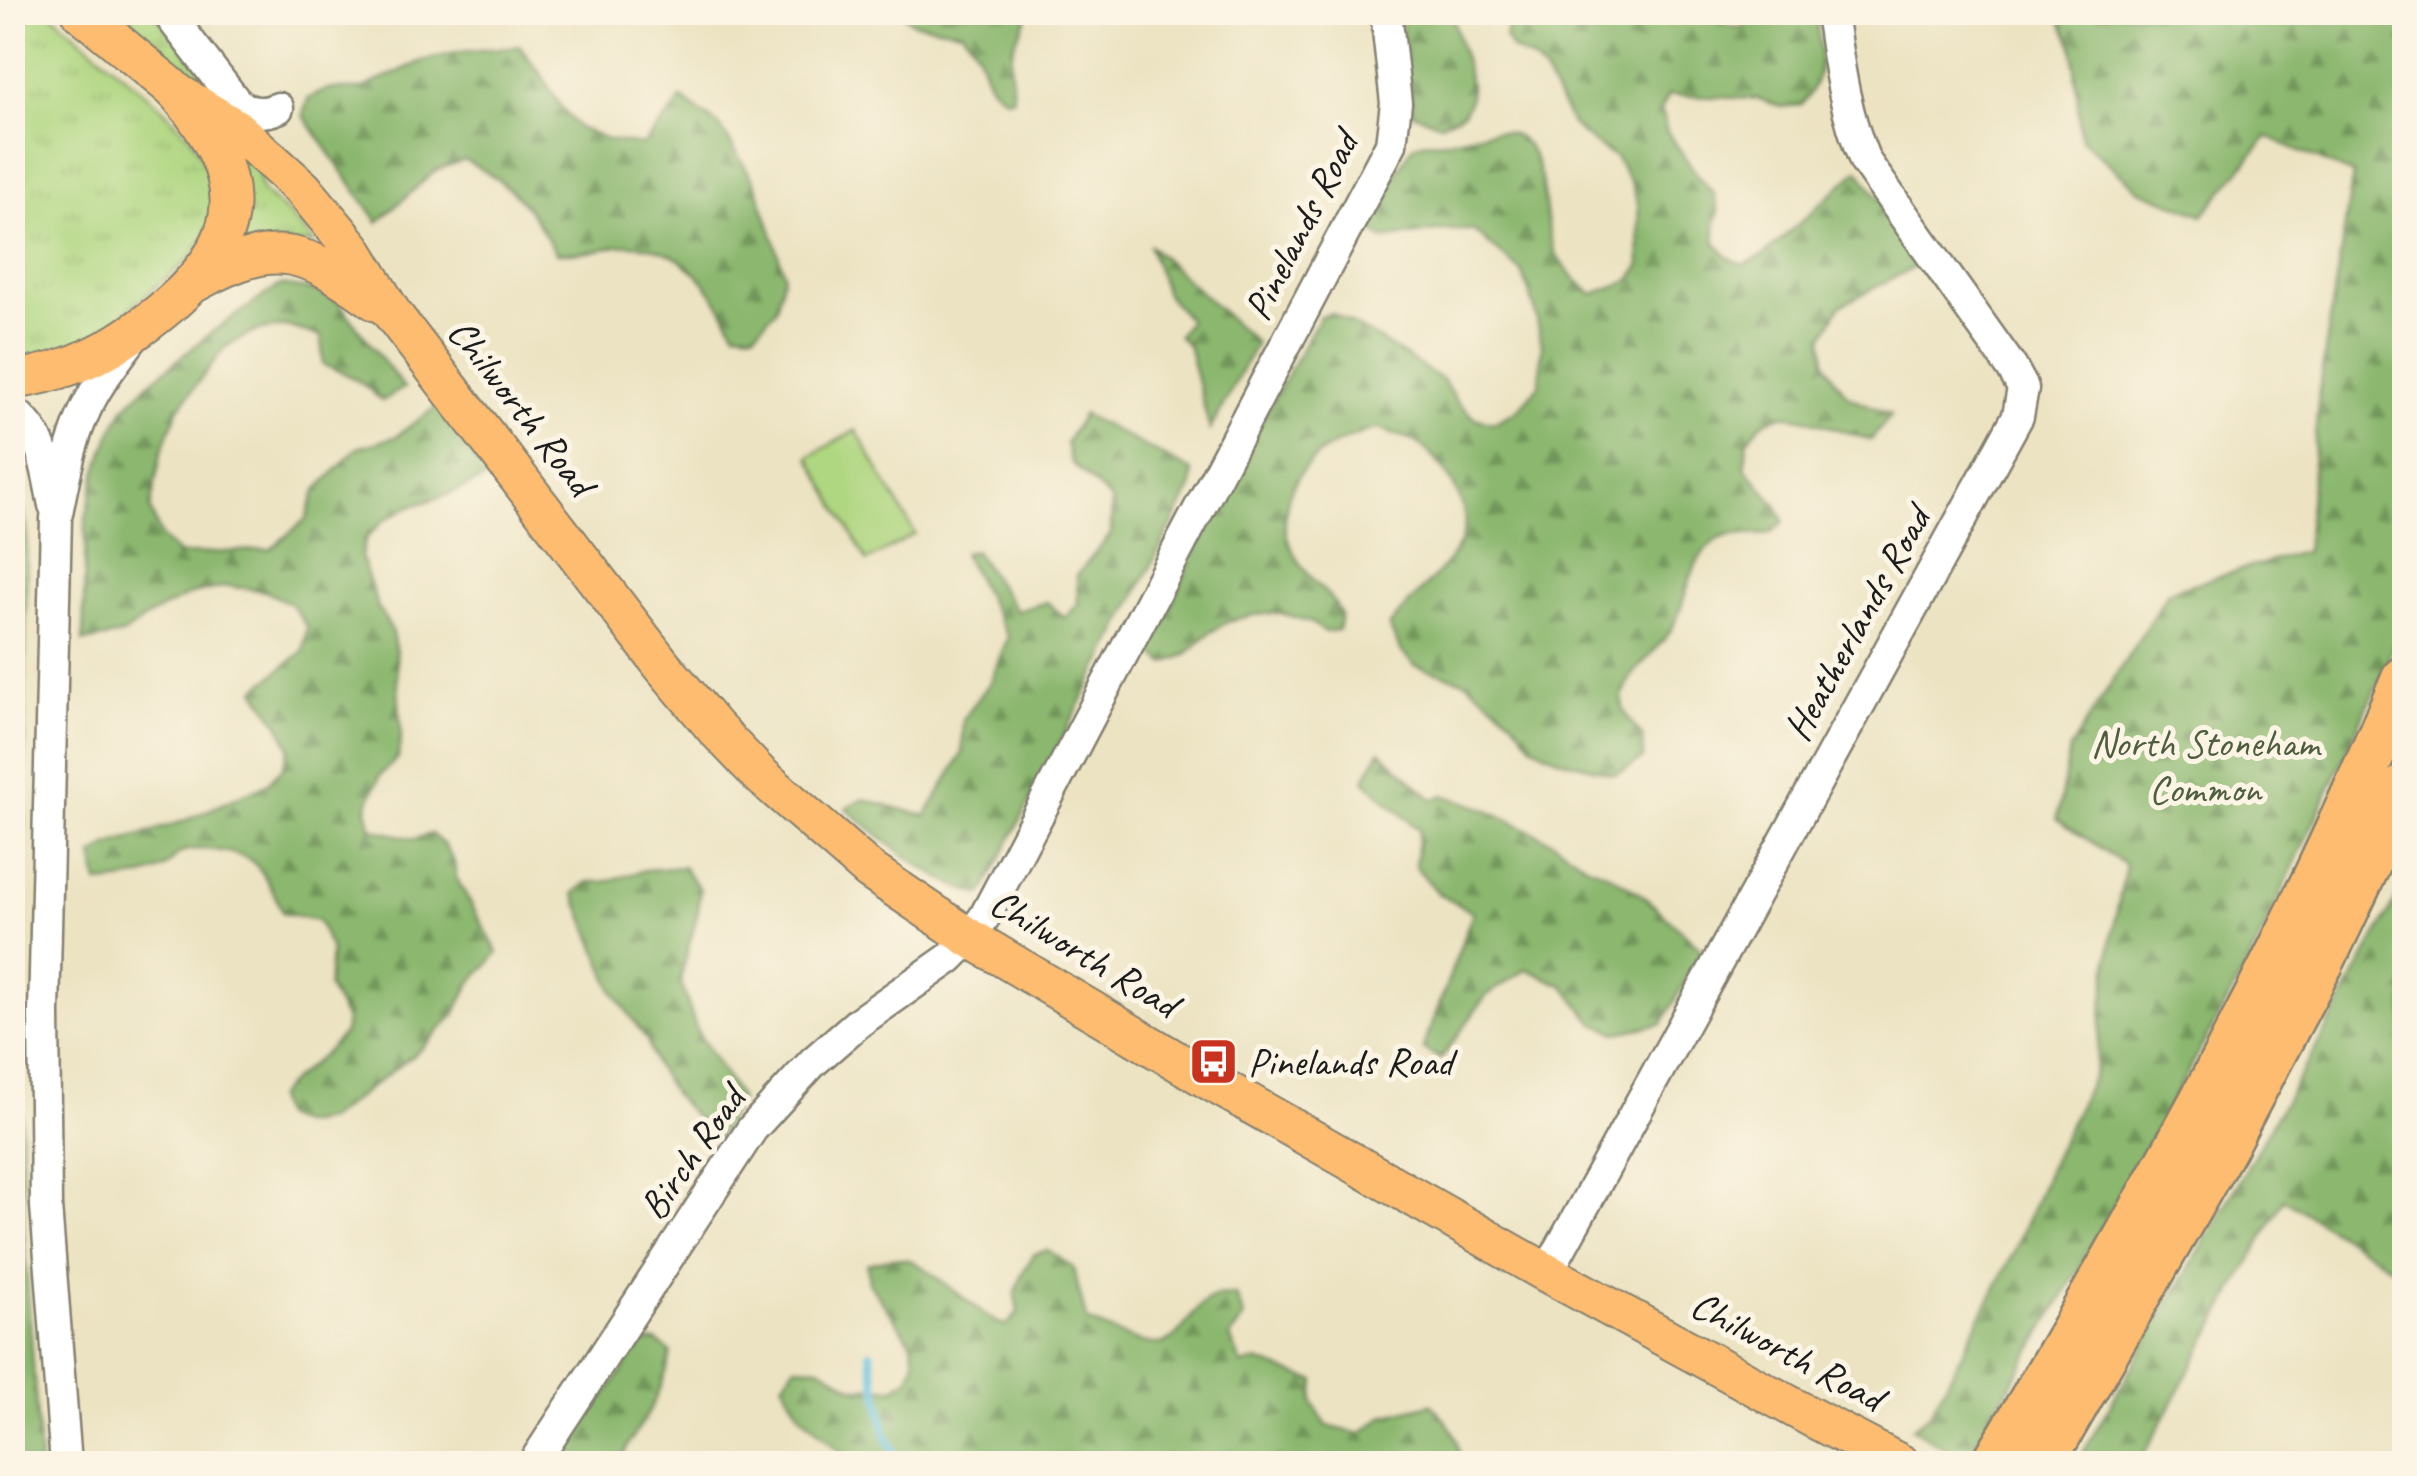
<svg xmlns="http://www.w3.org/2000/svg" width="2417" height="1476" viewBox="0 0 2417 1476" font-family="Caveat,sans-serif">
  <defs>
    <pattern id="grass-tufts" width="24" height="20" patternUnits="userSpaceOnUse" patternTransform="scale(2.5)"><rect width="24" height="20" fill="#afd680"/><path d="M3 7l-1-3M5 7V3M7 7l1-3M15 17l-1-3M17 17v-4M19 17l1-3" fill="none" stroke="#96b76e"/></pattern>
    <pattern id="forest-firs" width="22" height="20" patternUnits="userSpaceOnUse" patternTransform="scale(2.5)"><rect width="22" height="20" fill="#8bb76e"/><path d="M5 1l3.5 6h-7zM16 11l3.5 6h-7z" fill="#71945a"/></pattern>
  </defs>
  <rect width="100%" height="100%" fill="#fcf5e5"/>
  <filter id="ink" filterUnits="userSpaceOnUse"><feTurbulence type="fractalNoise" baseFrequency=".01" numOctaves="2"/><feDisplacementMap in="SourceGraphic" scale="20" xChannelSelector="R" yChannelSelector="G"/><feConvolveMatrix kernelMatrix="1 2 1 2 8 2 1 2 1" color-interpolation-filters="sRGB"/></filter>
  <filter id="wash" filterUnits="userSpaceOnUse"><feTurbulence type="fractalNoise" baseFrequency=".0048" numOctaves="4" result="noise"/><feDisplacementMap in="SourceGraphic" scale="40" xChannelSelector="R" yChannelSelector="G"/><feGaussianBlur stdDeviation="2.25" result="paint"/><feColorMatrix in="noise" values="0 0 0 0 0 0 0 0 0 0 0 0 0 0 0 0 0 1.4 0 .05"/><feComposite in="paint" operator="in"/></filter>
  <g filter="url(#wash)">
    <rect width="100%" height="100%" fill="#ece3c2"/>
    <g fill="url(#grass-tufts)" stroke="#66794e" stroke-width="2.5">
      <polygon points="12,13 51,13 162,108 191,138 203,159 215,196 211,228 190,259 90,341 54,357 12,363"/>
      <polygon points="106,13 153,13 265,143"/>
      <polygon points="227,139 259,170 260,184 263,192 289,215 314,243 239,245"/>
    </g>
    <g fill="url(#forest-firs)" stroke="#546a45" stroke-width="2.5">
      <path d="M901,13h128c-4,11 -11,21 -15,31 -6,17 -2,36 -1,53l-6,2c-23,-13 -20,-26 -30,-47 -4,-8 -10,-14 -15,-21l-48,-8z"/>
      <path d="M1400,13h53c2,23 20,66 17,84 -1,6 -4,11 -7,16l-23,11 -27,-11z"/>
      <path d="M1518,13h191l11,10 19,5 17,-10 2,-5h57c6,35 12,63 -14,92l-20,2 -22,-8 -91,-4 -7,14 6,23 34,48 13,13 4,19 -3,11 1,19 10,14 17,9 20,-9 95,-86 67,91 -85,45 -17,32 2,22 10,20 13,16 43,19 -20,25 -68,-22 -22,-3 -19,8 -15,19 -2,25 31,38 8,16c-5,5 -12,12 -19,13 -15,3 -31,-3 -46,5 -31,17 -31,62 -47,89 -13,23 -46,45 -50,69 -2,15 12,29 21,40v21l-13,9 -16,7 -55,-15 -26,-13 -21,-27 -45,-37 -53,-17 -12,-13 -13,-25c20,-28 61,-59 73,-89 13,-31 -22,-82 -48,-97 -6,-3 -15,-5 -22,-7 -5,-2 -9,-5 -15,-5 -6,0 -16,5 -22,7 -37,12 -67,39 -70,81 -2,22 13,46 27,62 9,10 25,22 28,36 1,5 -1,10 -2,15l-13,2 -15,-10 -29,-9 -28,2 -24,6 -20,12 -23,22 -21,8 -15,-12 73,-161 97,-174 12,-3 46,26 66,42 12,20 19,17 18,5 25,-13 21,-25 3,-40 -8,-39 -12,-34 -49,-42h-30l-60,9 -18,-14 48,-79c12,-7 17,-4 30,-5 7,0 15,-3 23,-4 9,-2 21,-6 30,-6 58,1 42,87 60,123 8,16 23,29 37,40l38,-14 9,-14 -2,-62 -7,-21 -15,-25 -36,-25 -9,-10 -26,-49 -13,-14 -20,-11 -7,-12 3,-14z"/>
      <polygon points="2057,13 2404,13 2404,618 2381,677 2250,960 2059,1304 1965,1461 1912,1428 1929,1415 1950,1376 2014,1252 2052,1161 2095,1072 2111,941 2126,865 2057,819 2070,749 2169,591 2306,551 2319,390 2353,174 2267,137 2203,215 2139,190 2081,139 2073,46"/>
      <path d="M519,46l22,28 21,35 17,19 29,12 35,5 33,-38 5,-9 39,28 35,57 19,56 10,35 -8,35 -21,24 -20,-2c-24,-45 -52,-88 -110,-86 -10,0 -20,5 -30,6 -13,2 -27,2 -39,2 -26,-46 -43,-70 -92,-93l-28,10 -58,52 -75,-107 5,-16 20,-10h33l61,-28 38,-9z"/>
      <polygon points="1149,245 1256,343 1210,430 1188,345 1178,336 1189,320 1166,294"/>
      <path d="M280,285l36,5 23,13 65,85 -22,13c-18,-18 -35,-29 -59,-36l-2,-29 -35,-10 -30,5 -31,16 -47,62 -17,44 -11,56 11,28 18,18 92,-6 35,-30 10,-28 41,-43 38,-11 41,-30 53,70 -40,17 -41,13 -25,14 -17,17 -5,19 17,51 13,21 5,23 5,82 -3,24 -17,16 -9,19 -5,16 5,20 42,10 17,-5 13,11 10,17 2,15 42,76 -29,32 -14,30 -35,35 -93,70 -24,4 -21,-7 -6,-19 13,-15 34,-28 21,-22 2,-13 -18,-33 3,-37 -13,-30 -35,-7c-7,-15 -19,-44 -33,-53 -14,-8 -53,-15 -68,-8 -6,3 -11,11 -17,15 -12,9 -52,16 -67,16l-5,-28 17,-10 74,-24 83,-37 16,-16 7,-20 -11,-24 -24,-34 48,-39 4,-24 -16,-23 -26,-13 -38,-5 -36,8 -39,20 -31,21 -38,7 3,-124 11,-48 14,-37 13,-25 24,-24 67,-54z"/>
      <path d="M1083,414l109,57v15l-210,409c-46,-11 -100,-56 -136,-87l18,-9 62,17 36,-62 1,-34 28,-39 17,-44 -45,-84 12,-2 41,60 31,-9 18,16 13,-14 -1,-29 34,-41 1,-34 -41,-38 -5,-19z"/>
      <polygon points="13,457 27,529 20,1077 24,1233 40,1464 12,1463"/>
      <polygon points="1380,751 1433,800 1444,795 1488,810 1553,842 1586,865 1609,874 1645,897 1702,950 1662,1024 1617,1033 1595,1024 1564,986 1527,969 1486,996 1441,1059 1423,1049 1473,912 1440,895 1415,866 1419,830 1364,780"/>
      <polygon points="683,867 700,889 698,911 680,980 697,1031 740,1099 717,1140 674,1095 655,1065 647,1040 613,991 574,893 588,882 604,882 645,870"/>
      <polygon points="2404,885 2404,1275 2284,1199 2139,1463 2077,1463 2318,1044"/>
      <path d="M1048,1250l25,18 14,53c21,8 45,21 67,23 29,2 35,-37 59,-47 7,-2 16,-2 23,-2l8,22 -14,20 12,28 15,-4 58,20 -2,22 14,23 34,8 23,-18 47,-12c19,20 28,31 29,59h-612l-1,-4 -47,-45 -17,-30 12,-18 25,1 34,21h41l14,-10 6,-18 -3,-17 -43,-60 -2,-19 26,-6 17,2 16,9 69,53 12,3 11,-12 -3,-18 8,-23 11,-18z"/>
      <path d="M656,1341l15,11c-5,25 -14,46 -27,68 -9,15 -19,26 -23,43h-64l85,-120z"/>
    </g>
    <polygon fill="#afd680" stroke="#66794e" stroke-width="2.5" points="856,430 915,534 867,561 809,457"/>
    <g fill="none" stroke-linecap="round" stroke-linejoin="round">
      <g stroke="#61c2df" stroke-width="8">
        <polyline points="2398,899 2404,893"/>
        <polyline points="870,1353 886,1436 900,1464"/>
      </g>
    </g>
  </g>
  <g filter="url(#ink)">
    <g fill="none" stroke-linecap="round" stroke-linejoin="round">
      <defs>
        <g id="minor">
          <path d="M167,12l69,90c14,11 25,13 42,6"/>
          <path d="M12,411c33,23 34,58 42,94"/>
          <path d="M1547,1273l471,-857 5,-28 -11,-20 -147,-207c-21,-51 -26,-95 -34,-149"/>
          <path d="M66,1464l-20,-258 -2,-193 12,-495c9,-43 15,-85 37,-123 11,-20 27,-40 41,-59"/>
          <polyline points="533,1464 752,1129 813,1062 859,1022 950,958 970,938 985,916 1391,144 1396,103 1386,12"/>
        </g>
        <g id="major">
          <polyline points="179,94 235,128 303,189 352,248 391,312 662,665 714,727 759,774 869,870 970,938 1212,1082 1547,1273 1811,1417 1901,1464"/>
          <path d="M196,282c82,-45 109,-32 181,20"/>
          <path d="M12,380c64,-9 107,-33 156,-74 80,-69 80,-129 12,-210 -9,-11 -23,-20 -34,-30 -22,-18 -43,-36 -65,-54"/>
        </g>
        <g id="highway">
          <path d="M1994,1464c152,-253 298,-512 410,-785"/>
          <polyline points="2041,1464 2224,1146 2321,962 2404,788"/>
        </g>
      </defs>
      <use href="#minor" stroke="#84806f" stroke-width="35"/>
      <use href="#major" stroke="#84806f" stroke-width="42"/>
      <use href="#highway" stroke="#84806f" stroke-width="50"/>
      <use href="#minor" stroke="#fff" stroke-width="30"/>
      <use href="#major" stroke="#febc70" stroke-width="38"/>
      <use href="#highway" stroke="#febc70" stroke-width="45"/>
    </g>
  </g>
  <defs>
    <symbol id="bus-square" viewBox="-11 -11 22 22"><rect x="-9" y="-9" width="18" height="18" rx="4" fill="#c8321e" stroke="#fcf5e5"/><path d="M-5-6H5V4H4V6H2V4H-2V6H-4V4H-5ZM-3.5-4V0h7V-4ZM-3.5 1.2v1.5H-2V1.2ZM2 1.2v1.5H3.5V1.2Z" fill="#fff"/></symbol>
  </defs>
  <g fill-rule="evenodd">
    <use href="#bus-square" x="1186" y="1034" width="55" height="55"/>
  </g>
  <g text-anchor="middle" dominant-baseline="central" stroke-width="10" stroke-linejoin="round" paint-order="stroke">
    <g font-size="40" fill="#1c1c1c" stroke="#fcf5e5">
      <text transform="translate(1301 226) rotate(-63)">Pinelands Road</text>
      <text transform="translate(521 407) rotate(52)">Chilworth Road</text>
      <text transform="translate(1857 624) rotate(-61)">Heatherlands Road</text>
      <text transform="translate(1084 953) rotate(31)">Chilworth Road</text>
      <text transform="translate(692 1153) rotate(-55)">Birch Road</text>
      <text transform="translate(1787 1351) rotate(28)">Chilworth Road</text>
    </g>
    <g font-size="40" fill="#4f5d3f" stroke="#fcf5e5">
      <text x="2205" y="743">North Stoneham<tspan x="2205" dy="46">Common</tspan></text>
    </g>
    <g font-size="40" fill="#1c1c1c" stroke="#fcf5e5" text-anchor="start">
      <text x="1248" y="1062">Pinelands Road</text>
    </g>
  </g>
  <rect width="2417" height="1476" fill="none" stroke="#fcf5e5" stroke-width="50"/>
</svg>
